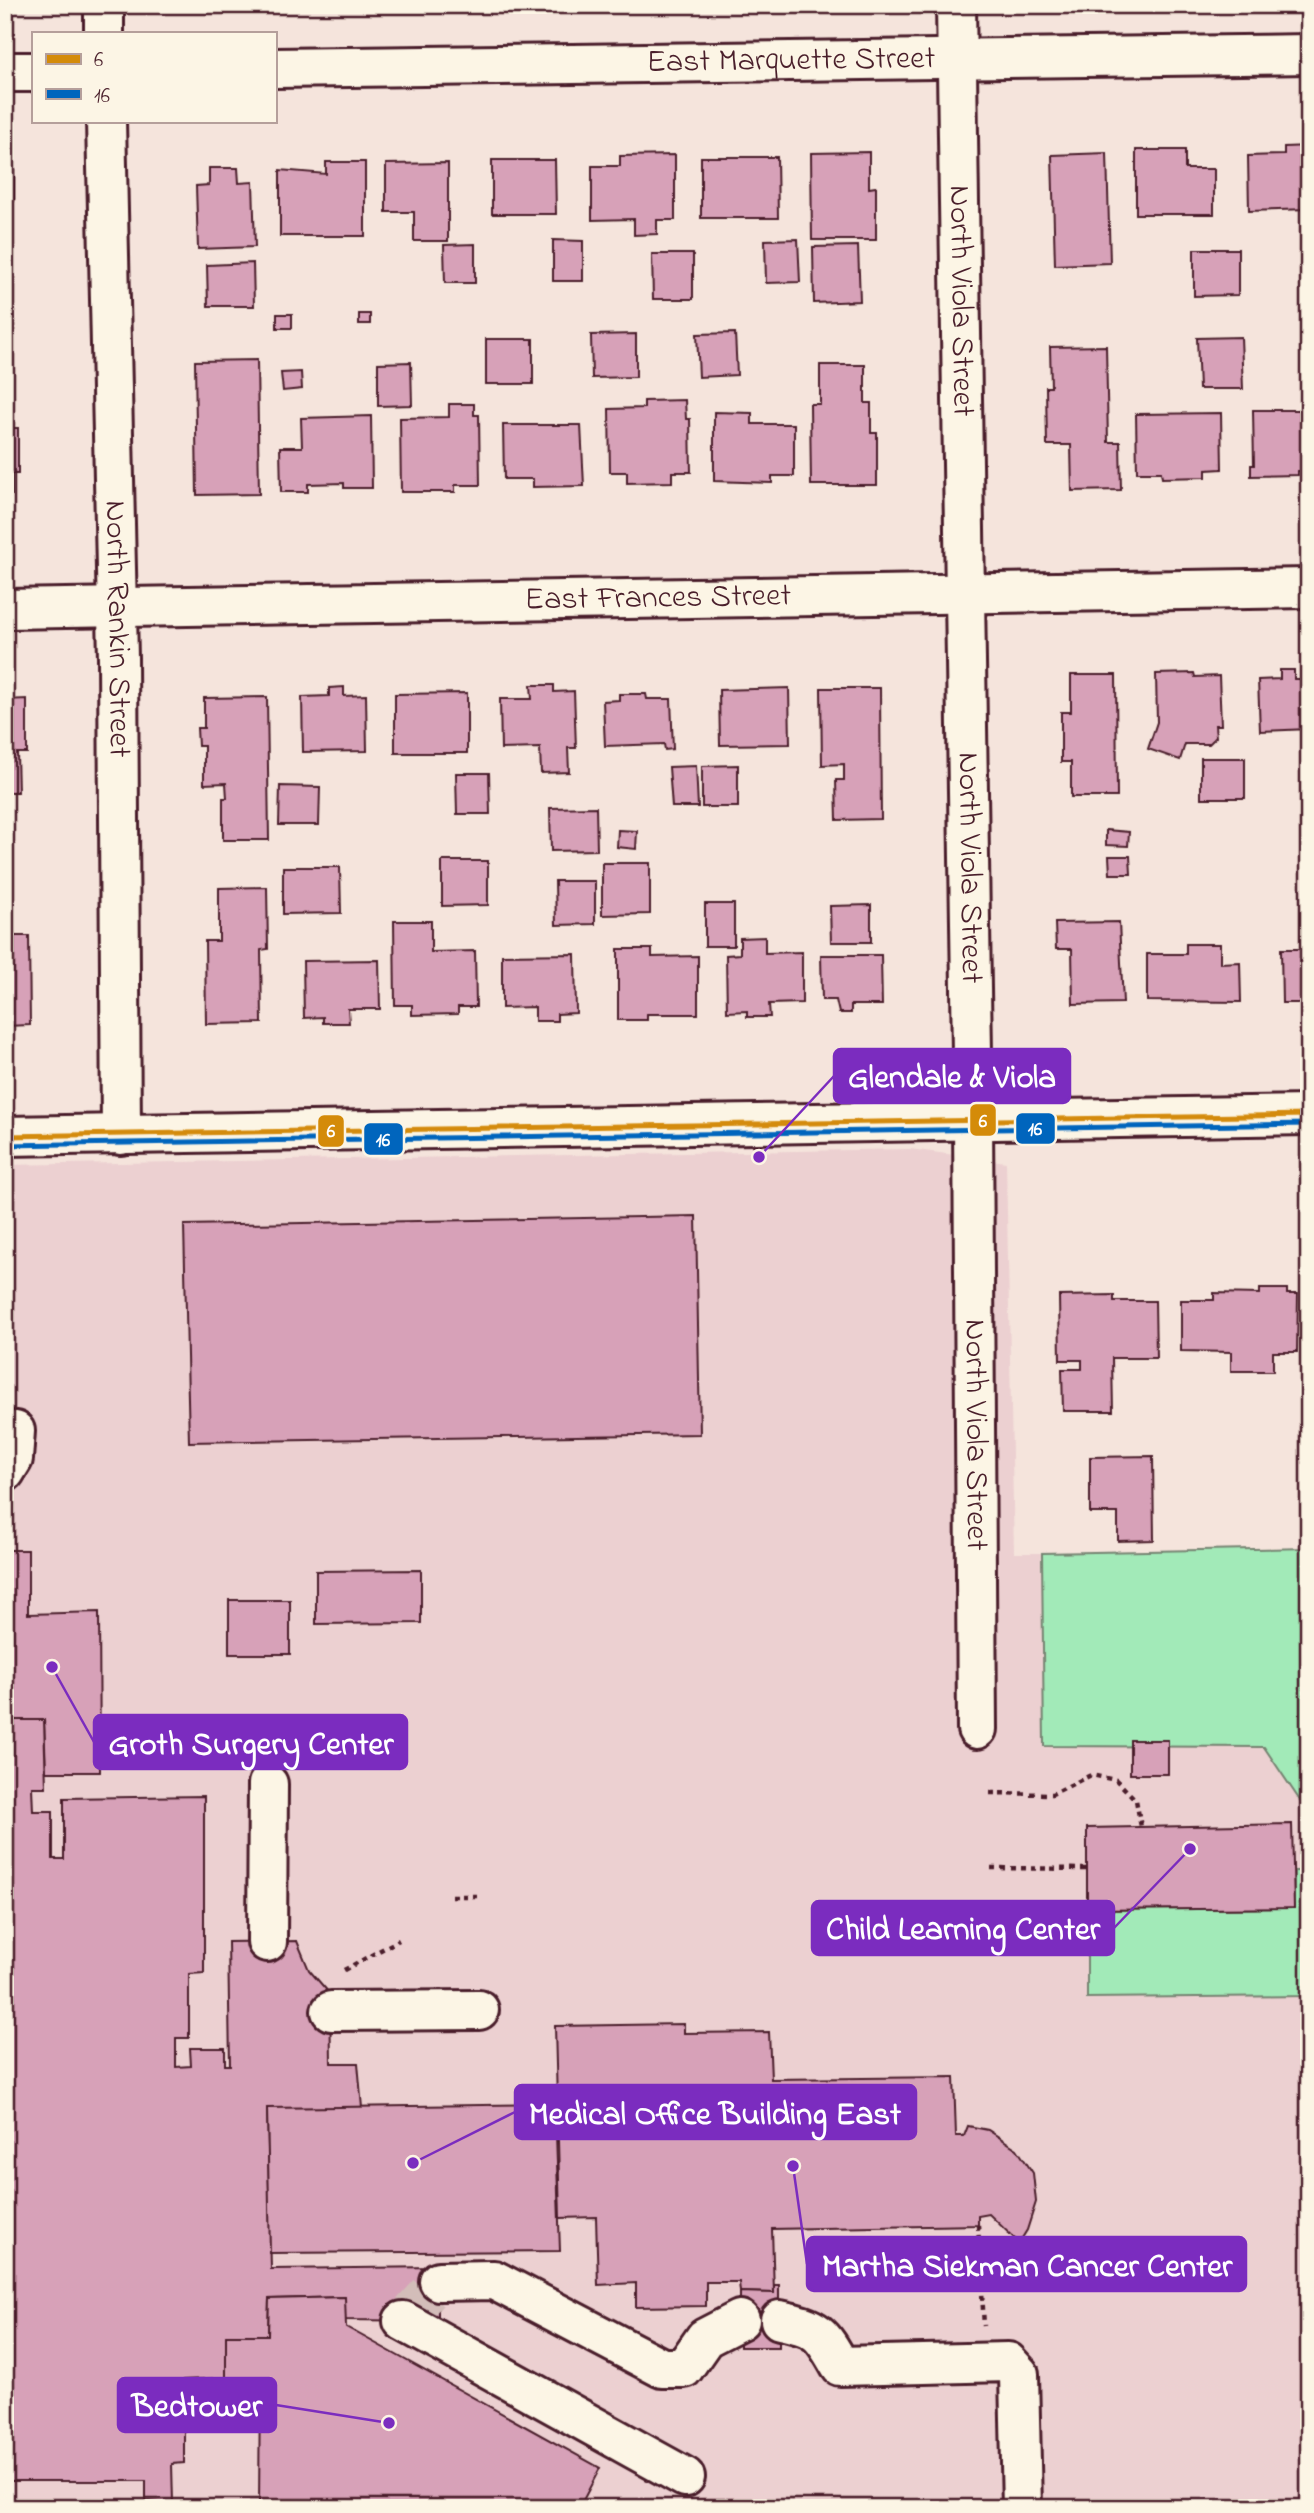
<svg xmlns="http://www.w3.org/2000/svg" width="1314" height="2513" viewBox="0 0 1314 2513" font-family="'Indie Flower',sans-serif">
  <rect width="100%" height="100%" fill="#f5e4dc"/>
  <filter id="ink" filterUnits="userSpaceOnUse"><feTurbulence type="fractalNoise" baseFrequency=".0143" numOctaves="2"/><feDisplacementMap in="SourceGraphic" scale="14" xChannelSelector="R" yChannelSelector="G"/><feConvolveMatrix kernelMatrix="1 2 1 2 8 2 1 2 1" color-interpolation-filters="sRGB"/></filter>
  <g filter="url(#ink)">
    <polygon fill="#ecd0d1" points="910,1149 1006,1162 1014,1553 1042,1553 1044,1745 1264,1747 1309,1814 1309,2508 5,2508 5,1165"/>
    <g fill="#a2eab8" stroke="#768472" stroke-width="2">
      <polygon points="1309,1548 1309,1814 1264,1747 1044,1746 1042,1553"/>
      <polygon points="1294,1871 1307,1871 1308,1996 1087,1998 1087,1910 1294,1908"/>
    </g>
    <g fill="#d7a1b8" stroke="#4a1f2b" stroke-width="2">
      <polygon points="1309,146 1309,209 1249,211 1248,156 1284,155 1284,147"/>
      <polygon points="1136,150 1185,150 1185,169 1214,169 1214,214 1136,214"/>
      <polygon points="869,152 869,188 876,187 876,240 812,240 811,153"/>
      <polygon points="1107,153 1110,263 1055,265 1052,155"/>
      <polygon points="675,155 675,220 657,220 657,234 634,235 634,219 592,220 592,166 620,166 620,156"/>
      <polygon points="701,157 777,157 778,218 701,218"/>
      <polygon points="492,160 555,160 556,214 492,214"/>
      <polygon points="326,162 365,162 365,236 280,236 280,170 326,174"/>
      <polygon points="448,163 448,241 414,241 414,212 386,212 386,164"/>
      <rect x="5" y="167" width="9" height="34"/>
      <polygon points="209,168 238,168 239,183 253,182 255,247 198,249 196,186 209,185"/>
      <polygon points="798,239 800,282 766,283 765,240"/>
      <polygon points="553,240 583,241 583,281 553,281"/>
      <polygon points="475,244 475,283 445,283 444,245"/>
      <polygon points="858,246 860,301 814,303 813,247"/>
      <polygon points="1194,249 1238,249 1238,295 1194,296"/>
      <polygon points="652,254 693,254 693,299 653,299"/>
      <polygon points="253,263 254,306 208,306 207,265"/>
      <rect x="277" y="314" width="15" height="14"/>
      <rect x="359" y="314" width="11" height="10"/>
      <polygon points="735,333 737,375 699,377 697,334"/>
      <polygon points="636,334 636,377 592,378 591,335"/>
      <polygon points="1241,337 1243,389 1199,389 1197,338"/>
      <rect x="486" y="339" width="47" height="45"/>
      <polygon points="1106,346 1108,442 1120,442 1121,490 1072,491 1071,445 1047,445 1046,387 1051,387 1050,347"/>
      <polygon points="257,360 259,494 197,495 195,361"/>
      <polygon points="411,362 412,405 378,406 378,363"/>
      <polygon points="820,365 865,365 865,403 871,403 871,433 877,433 877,485 811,485 810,404 820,404"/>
      <polygon points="301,372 302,389 283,391 281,373"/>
      <polygon points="685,400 686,419 690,419 691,472 672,472 672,482 627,483 627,472 610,472 609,409 644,408 644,401"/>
      <polygon points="449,404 474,404 474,415 479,415 480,485 455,485 455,492 401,492 400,418 449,417"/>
      <polygon points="1253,410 1309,410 1309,471 1298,471 1298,475 1251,476 1251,465 1254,465"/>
      <polygon points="714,412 752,413 752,424 794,424 794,476 772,476 772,483 714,481"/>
      <polygon points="1221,413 1222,469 1206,470 1206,477 1162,478 1161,472 1137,472 1136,414"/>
      <polygon points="371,416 372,488 344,488 344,483 308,484 308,492 281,492 280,447 302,447 301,418"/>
      <polygon points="503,425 581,425 584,486 533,487 533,479 504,479"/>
      <polygon points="5,428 18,428 18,474 12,474 12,495 5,495"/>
      <polygon points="1280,670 1294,670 1294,679 1309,679 1309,729 1260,731 1258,680 1280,679"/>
      <polygon points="1194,673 1195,677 1219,676 1221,725 1215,725 1216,737 1209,744 1185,744 1180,760 1148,749 1157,722 1156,674"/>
      <polygon points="1071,675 1116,675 1117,797 1071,797 1071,762 1061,762 1061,712 1071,712"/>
      <polygon points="531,685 554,685 554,692 574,691 576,748 568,748 569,772 541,773 540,748 501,749 500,699 532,699"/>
      <polygon points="344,687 344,696 366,695 367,751 303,752 302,697 329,696 329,688"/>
      <polygon points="789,688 790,744 720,745 719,690"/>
      <polygon points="821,688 880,688 881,819 837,820 836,780 844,780 844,764 822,765"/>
      <polygon points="467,693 467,753 395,753 395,694"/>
      <polygon points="619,694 646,694 647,699 671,699 673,749 665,750 664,744 605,746 603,701 619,700"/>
      <polygon points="267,697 269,840 223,840 223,798 227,798 226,783 204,784 204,746 198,746 197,728 204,728 204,698"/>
      <polygon points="27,699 27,753 17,753 18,792 5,792 5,700"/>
      <rect x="1201" y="758" width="44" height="40"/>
      <polygon points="738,765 738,807 702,807 702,766"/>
      <polygon points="696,766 698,807 672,807 669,767"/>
      <polygon points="456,773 489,773 490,814 457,814"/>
      <polygon points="280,786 320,787 319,825 279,825"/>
      <polygon points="596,807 597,850 551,851 550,808"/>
      <polygon points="618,830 637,831 636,849 617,847"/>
      <polygon points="1106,830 1129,832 1128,846 1106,845"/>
      <polygon points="1109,856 1130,856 1131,874 1110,874"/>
      <polygon points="442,861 488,861 488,905 442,906"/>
      <polygon points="602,863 650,863 650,914 602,915"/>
      <polygon points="283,867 340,867 341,913 283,914"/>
      <polygon points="555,881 595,881 595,924 556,925"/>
      <polygon points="267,887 268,949 261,950 262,1023 206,1024 205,941 219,941 219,888"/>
      <rect x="705" y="904" width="29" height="42"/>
      <polygon points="871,905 871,942 831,942 830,906"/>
      <polygon points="394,921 431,921 431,952 475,951 476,1007 458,1007 458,1014 412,1015 412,1005 395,1005"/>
      <polygon points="1119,922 1123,1003 1073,1004 1072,949 1056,949 1055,923"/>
      <polygon points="5,936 29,936 30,1025 5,1026"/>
      <polygon points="765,937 765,953 802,952 802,1003 769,1004 770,1017 747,1017 747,1011 727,1012 726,955 740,954 740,938"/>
      <polygon points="1186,944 1220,944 1220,963 1240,962 1241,1002 1147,1001 1147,954 1186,954"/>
      <polygon points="618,949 652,949 652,957 698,956 698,1014 647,1014 647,1020 618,1020"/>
      <polygon points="1281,949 1309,949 1309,1003 1282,1003"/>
      <polygon points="575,954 576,1013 557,1014 557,1021 535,1021 535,1007 502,1008 502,955"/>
      <polygon points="821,955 881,955 882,1005 851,1005 851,1013 839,1013 836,1000 822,1000"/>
      <polygon points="379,960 380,1009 348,1009 349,1023 323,1023 323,1017 304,1018 303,961"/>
      <polygon points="696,1216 700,1434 189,1442 184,1225"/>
      <polygon points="1260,1289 1287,1289 1287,1294 1298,1294 1297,1352 1273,1352 1273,1371 1231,1371 1231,1352 1181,1351 1181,1300 1214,1300 1214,1293 1260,1294"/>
      <polygon points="1114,1295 1114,1301 1155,1301 1156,1358 1112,1358 1113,1411 1063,1411 1062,1369 1082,1369 1082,1360 1060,1360 1059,1296"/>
      <polygon points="1153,1456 1154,1540 1118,1541 1118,1513 1090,1513 1090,1457"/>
      <polygon points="5,1550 28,1550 28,1614 99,1612 100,1772 46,1772 44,1720 5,1720"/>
      <polygon points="421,1570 421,1623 316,1624 316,1571"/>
      <rect x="229" y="1600" width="61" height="54"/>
      <polygon points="5,1720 44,1720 46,1787 32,1787 33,1811 53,1811 53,1859 64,1859 64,1798 204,1796 204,1973 189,1974 189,2038 176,2038 176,2067 191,2066 190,2048 225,2048 225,2065 230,2065 228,1942 297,1941 309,1970 330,1994 331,2063 358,2063 362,2108 267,2108 271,2269 438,2267 438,2321 345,2320 345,2297 269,2299 268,2335 226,2335 226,2378 184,2380 184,2463 172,2464 173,2503 146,2501 146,2481 5,2481"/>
      <rect x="1130" y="1740" width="38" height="34"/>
      <polygon points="1292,1824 1294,1908 1087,1910 1087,1828"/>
      <polygon points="684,2024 684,2033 769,2032 771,2079 954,2077 956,2136 964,2136 968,2126 988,2130 1017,2149 1033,2173 1036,2202 1027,2230 1019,2243 989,2214 978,2216 978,2225 772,2229 774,2293 740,2292 739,2282 706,2282 706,2306 636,2307 636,2283 598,2285 596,2217 560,2218 555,2026"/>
      <polygon points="555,2104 560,2251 270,2253 267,2108"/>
      <polygon points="774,2285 779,2285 779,2347 740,2347 740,2292 774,2293"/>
      <polygon points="345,2297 346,2327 600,2468 579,2508 259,2508 260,2378 226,2378 226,2335 268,2335 269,2299"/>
    </g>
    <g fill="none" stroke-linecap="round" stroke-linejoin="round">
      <polyline stroke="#d3bdb9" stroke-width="38" stroke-dasharray="38 19" stroke-linecap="butt" points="403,2321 439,2281"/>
      <defs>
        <g id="minor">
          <polyline points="104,5 104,33"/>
          <path id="s1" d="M956,5l17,1114 4,610"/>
          <path id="s2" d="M275,68l1034,-14"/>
          <polyline points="5,72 33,72"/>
          <path id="s3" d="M106,121l12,537 3,477"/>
          <path id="s4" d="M5,609l1304,-21"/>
          <polyline points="5,1136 1309,1115"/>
          <polyline points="5,1472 13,1459 15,1431"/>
          <polyline points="267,1942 268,1784"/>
          <polyline points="331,2011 479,2010"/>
          <polyline points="439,2281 494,2280 662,2368 684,2368 705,2338 740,2320"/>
          <path d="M780,2320c38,8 41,12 60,46l168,-4 11,12 3,134"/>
          <polyline points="403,2321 685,2477"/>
        </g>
      </defs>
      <use href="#minor" stroke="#4a1f2b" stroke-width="44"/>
      <g stroke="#4a1f2b" stroke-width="4.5" stroke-dasharray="5 5" stroke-linecap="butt">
        <polyline points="990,1793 1052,1794 1091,1775 1116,1780 1136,1800 1141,1827"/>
        <polyline points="991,1868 1087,1869"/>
        <polyline points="452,1896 480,1896"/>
        <polyline points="344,1970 399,1940"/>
        <polyline points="978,2225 984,2326"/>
      </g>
      <use href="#minor" stroke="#fcf5e5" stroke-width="38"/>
      <defs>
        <polyline id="bus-1" points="5,1136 1309,1115"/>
        <polyline id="bus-2" points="5,1145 1309,1124"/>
      </defs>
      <use href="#bus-1" stroke="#fcf5e5" stroke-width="10"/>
      <use href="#bus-2" stroke="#fcf5e5" stroke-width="10"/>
      <use href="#bus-1" stroke="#d48b09" stroke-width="5"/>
      <use href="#bus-2" stroke="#0065bd" stroke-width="5"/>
    </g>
  </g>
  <g text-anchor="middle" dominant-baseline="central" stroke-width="6" stroke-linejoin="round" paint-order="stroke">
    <g font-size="32" fill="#4a1f2b" stroke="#fcf5e5">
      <text stroke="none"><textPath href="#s2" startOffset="516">East Marquette Street</textPath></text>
      <text stroke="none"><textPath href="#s1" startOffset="296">North Viola Street</textPath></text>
      <text stroke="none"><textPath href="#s4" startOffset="653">East Frances Street</textPath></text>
      <text stroke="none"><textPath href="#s3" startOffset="508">North Rankin Street</textPath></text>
      <text stroke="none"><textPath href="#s1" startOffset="863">North Viola Street</textPath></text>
      <text stroke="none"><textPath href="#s1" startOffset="1430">North Viola Street</textPath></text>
    </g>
  </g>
  <path fill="none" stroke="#7b2cbf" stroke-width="2.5" d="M759 1157L834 1076M52 1667L94 1742M1190 1849L1114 1928M413 2163L515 2112M793 2166L807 2264M389 2423L276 2405"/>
  <g fill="#7b2cbf" stroke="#fcf5e5" stroke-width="2.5">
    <circle cx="759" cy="1157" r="7"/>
    <circle cx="52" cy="1667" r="7"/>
    <circle cx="1190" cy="1849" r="7"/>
    <circle cx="413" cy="2163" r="7"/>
    <circle cx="793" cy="2166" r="7"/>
    <circle cx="389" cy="2423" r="7"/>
  </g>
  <g fill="#7b2cbf" stroke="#7b2cbf" stroke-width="2.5">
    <rect x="834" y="1049" width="236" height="54" rx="7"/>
    <rect x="94" y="1715" width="313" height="54" rx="7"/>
    <rect x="812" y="1901" width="302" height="54" rx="7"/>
    <rect x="515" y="2085" width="401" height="54" rx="7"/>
    <rect x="807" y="2237" width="439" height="54" rx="7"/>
    <rect x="118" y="2378" width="158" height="54" rx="7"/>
  </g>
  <g font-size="33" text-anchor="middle" font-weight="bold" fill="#fff">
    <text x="952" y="1087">Glendale &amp; Viola</text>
    <text x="251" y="1754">Groth Surgery Center</text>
    <text x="963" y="1939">Child Learning Center</text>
    <text x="715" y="2124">Medical Office Building East</text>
    <text x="1027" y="2276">Martha Siekman Cancer Center</text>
    <text x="197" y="2416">Bedtower</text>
  </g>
  <g stroke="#fcf5e5" stroke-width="2.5">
    <rect x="969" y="1103" width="28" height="34" rx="7" fill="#d48b09"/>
    <rect x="1015" y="1112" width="41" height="33" rx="7" fill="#0065bd"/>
    <rect x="317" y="1114" width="28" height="34" rx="7" fill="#d48b09"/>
    <rect x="363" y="1122" width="41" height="34" rx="7" fill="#0065bd"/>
  </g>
  <g font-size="19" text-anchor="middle" font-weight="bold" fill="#fff">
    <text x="983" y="1127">6</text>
    <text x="1035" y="1135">16</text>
    <text x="331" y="1137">6</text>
    <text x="383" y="1146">16</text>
  </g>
  <rect width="1314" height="2513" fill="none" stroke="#fcf5e5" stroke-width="28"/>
  <rect x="14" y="14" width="1286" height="2485" fill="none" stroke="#4a1f2b" stroke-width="2.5" filter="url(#ink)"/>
  <rect x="32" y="32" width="245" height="91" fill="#fcf5e5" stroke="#b59f9b" stroke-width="2"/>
  <rect x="46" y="54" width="35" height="10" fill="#d48b09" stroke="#b59f9b" stroke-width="2"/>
  <text x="94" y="66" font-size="21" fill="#4a1f2b">6</text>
  <rect x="46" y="89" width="35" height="10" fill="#0065bd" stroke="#b59f9b" stroke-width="2"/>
  <text x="94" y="102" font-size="21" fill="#4a1f2b">16</text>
</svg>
